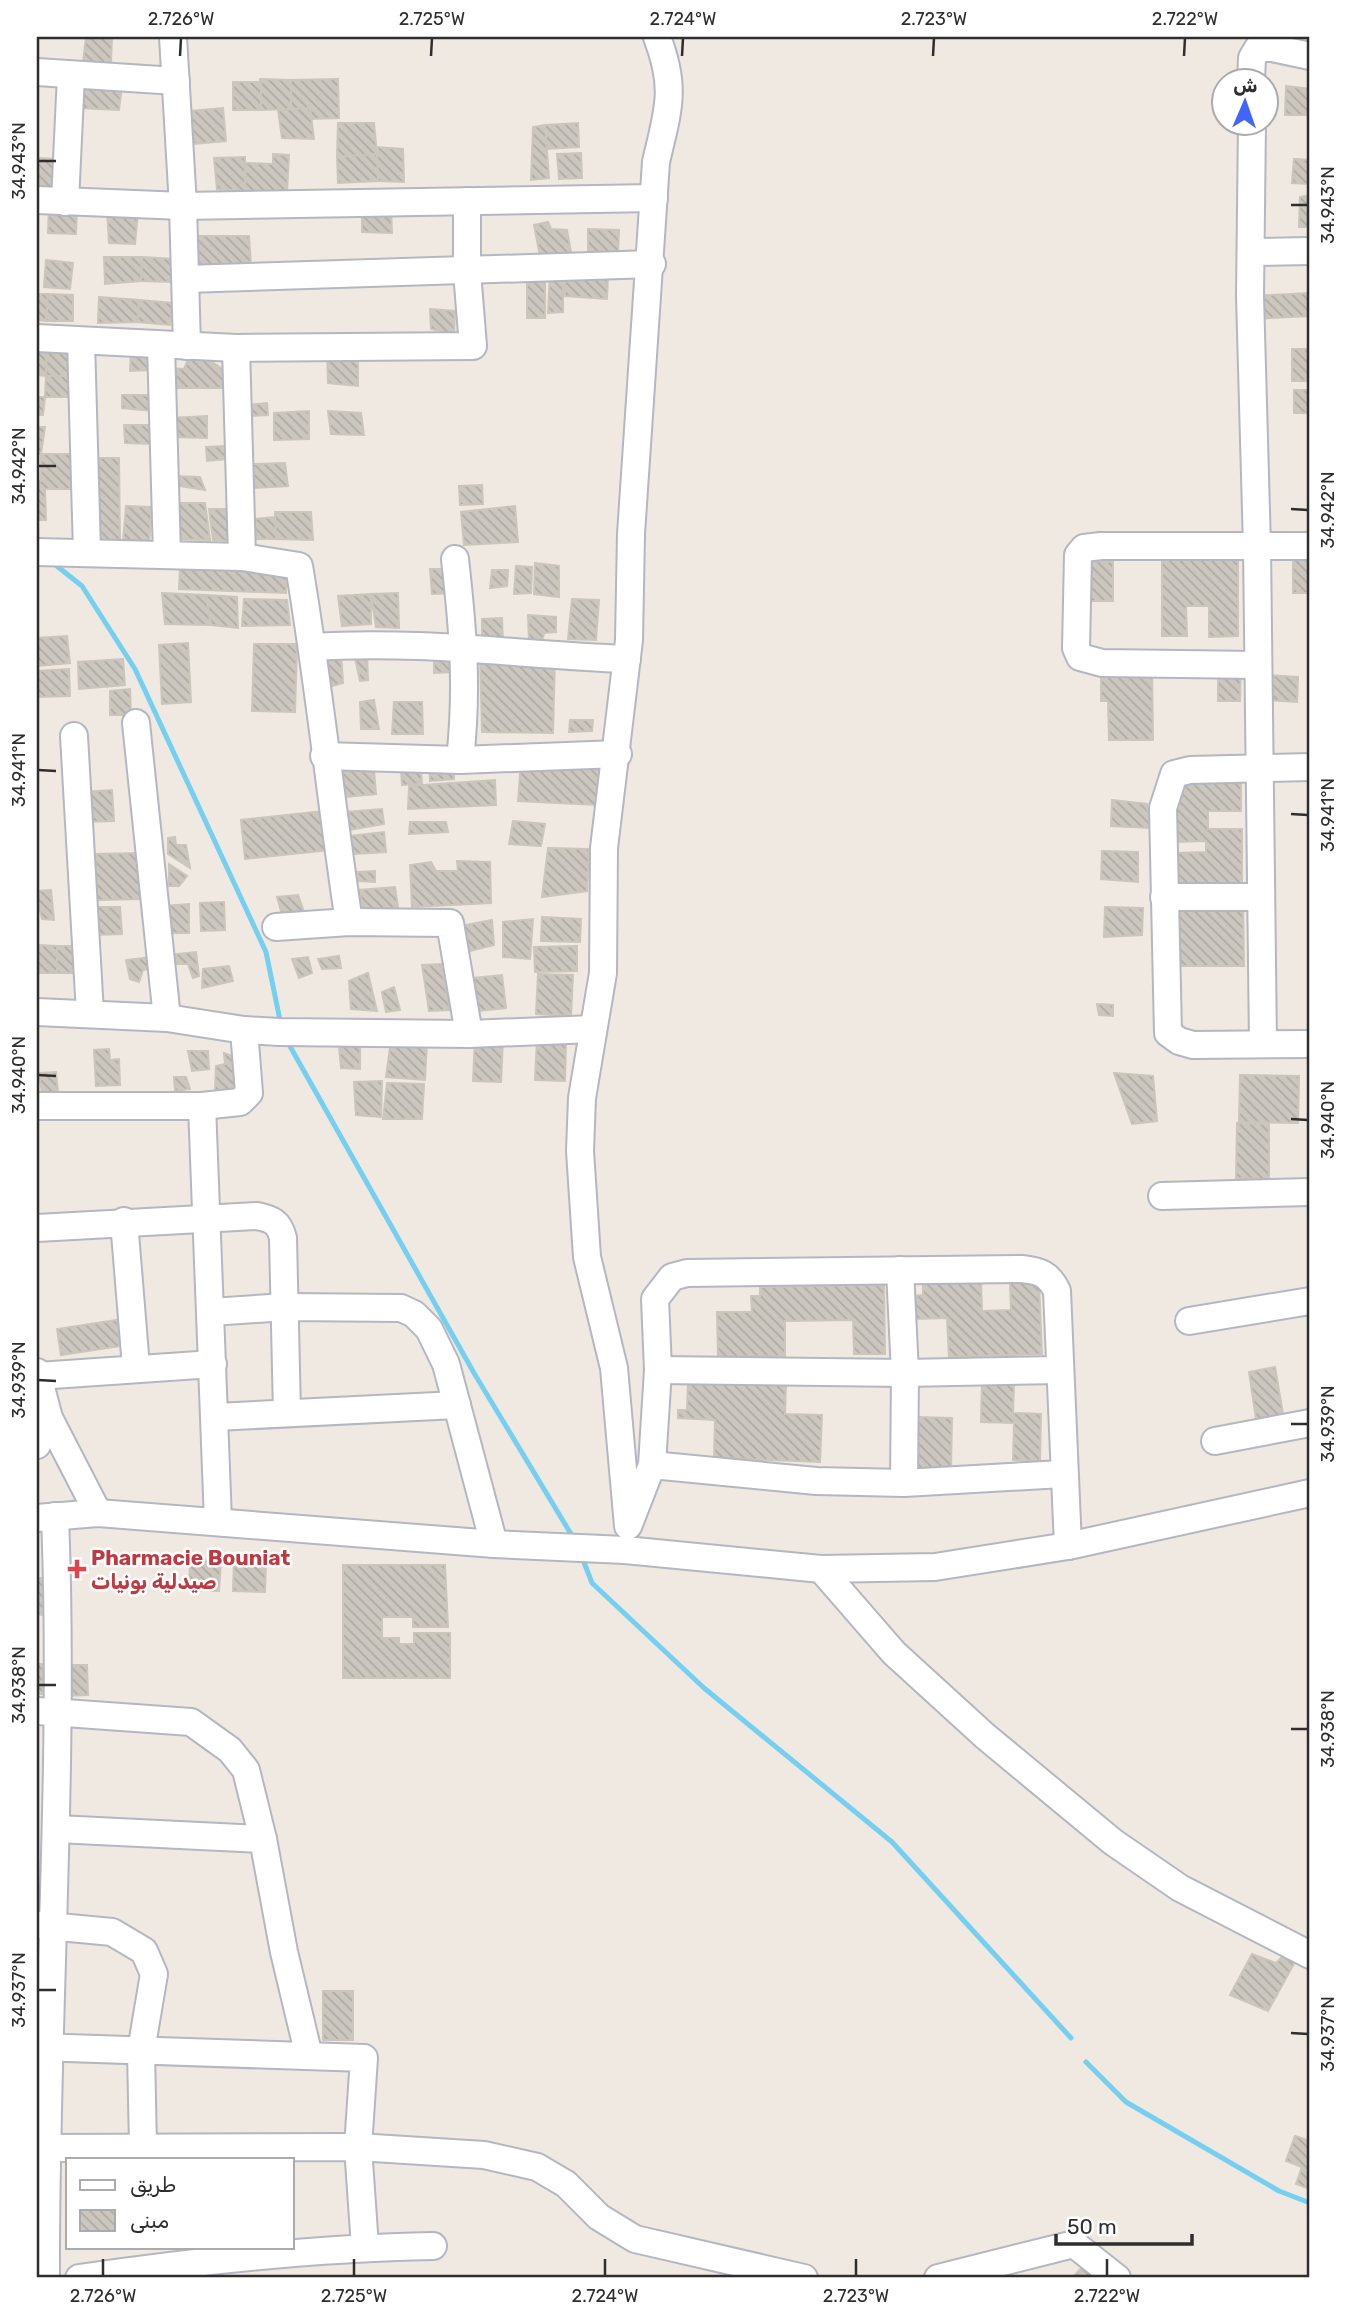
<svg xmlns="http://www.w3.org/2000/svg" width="1347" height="2315" viewBox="0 0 1347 2315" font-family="Rubik,'Noto Sans Arabic',sans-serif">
  <defs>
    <pattern id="building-back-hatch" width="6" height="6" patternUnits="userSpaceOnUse" patternTransform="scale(1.75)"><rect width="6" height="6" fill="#cbc7bf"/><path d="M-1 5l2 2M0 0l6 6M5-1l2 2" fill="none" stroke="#afaba4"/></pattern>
  </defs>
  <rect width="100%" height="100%" fill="#efe9e1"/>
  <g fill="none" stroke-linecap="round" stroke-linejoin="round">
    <g stroke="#75cff0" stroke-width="5">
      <polyline points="53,563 82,586 135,669 266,952 281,1025"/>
      <polyline points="287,1041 474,1373 574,1539"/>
      <polyline points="582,1557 592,1583 704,1688 892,1842 1071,2038"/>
      <polyline points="1086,2062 1126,2102 1279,2191 1310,2203"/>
    </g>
  </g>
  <g fill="url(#building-back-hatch)" stroke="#cbc5ba" stroke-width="2">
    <polygon points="86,37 112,37 111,63 83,63"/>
    <polygon points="260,79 291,80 291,109 261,110"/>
    <polygon points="338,79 339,118 310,119 310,108 291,109 291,80"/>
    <polygon points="79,82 122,86 119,110 79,108"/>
    <rect x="233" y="82" width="28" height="28"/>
    <polygon points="1286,86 1310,89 1310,115 1285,115"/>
    <polygon points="223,108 226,141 194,144 191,111"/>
    <polygon points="310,108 314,139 282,138 278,110"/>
    <polygon points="338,123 374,123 377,154 337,157"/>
    <polygon points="578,123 579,147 546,149 545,125"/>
    <polygon points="545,125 549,178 531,180 533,127"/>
    <polygon points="376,147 403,149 404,182 378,181"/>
    <polygon points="581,153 582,178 559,179 557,154"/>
    <polygon points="273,154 289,155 287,192 245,191 246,163 273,164"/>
    <polygon points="377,154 378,181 338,183 337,157"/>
    <polygon points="245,157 245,191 217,189 214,158"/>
    <polygon points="37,158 59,159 56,188 37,188"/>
    <polygon points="1294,159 1310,160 1310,184 1292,183"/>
    <polygon points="1310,195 1310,227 1299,227 1300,197"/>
    <polygon points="49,206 77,207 76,234 48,233"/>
    <polygon points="362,208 391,209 392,233 362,232"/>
    <polygon points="107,210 138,212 135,244 109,243"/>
    <polygon points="548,222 551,229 567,230 571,252 540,256 534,225"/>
    <polygon points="588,229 619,230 618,255 588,254"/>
    <polygon points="197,236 249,236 251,265 195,264"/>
    <polygon points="104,257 142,257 141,281 105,284"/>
    <polygon points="142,257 174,259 172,282 141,281"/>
    <polygon points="46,260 73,263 70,289 44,287"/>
    <polygon points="550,272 563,272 563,312 548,313"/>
    <polygon points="565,275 608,275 607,299 565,296"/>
    <polygon points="527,278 545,279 545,318 527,318"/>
    <polygon points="1310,293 1310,316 1251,319 1250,296"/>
    <polygon points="37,294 48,294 46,321 37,320"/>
    <polygon points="48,294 73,295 73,321 46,321"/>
    <polygon points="99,297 139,300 138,322 98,323"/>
    <polygon points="139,300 172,303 170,325 138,322"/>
    <polygon points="430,309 455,311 454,334 431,329"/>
    <polygon points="37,345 47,345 46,376 37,375"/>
    <polygon points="47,345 73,347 71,376 46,376"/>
    <rect x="1292" y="349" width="18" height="32"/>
    <polygon points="131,350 150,351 150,370 130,371"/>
    <polygon points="327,352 358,353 358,386 328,383"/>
    <polygon points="203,356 224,370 224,388 169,388 169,368 184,369 189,357"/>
    <polygon points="46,376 71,376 70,397 45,397"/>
    <rect x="1294" y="390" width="16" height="23"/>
    <polygon points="122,395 151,395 152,411 122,408"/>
    <polygon points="37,397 45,397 43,415 37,415"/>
    <polygon points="267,403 268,415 249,416 248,405"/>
    <polygon points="309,411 309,439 274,440 274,413"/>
    <polygon points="328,411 361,413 364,435 331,434"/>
    <polygon points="207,416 207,438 172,437 170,418"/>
    <polygon points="124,425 151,425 152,444 125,443"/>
    <polygon points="37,427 45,427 41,454 37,453"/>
    <polygon points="225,446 226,459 207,461 206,447"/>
    <polygon points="41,454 71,454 71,489 45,489 46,520 37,520 37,481 41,481"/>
    <polygon points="91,458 119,458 120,544 93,545"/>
    <polygon points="285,463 288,486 255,488 252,464"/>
    <polygon points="172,476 200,477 205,490 174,485"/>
    <polygon points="482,485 483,504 460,505 459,486"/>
    <polygon points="176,503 205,503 210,540 177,539"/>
    <polygon points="126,506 152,507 149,544 123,542"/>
    <polygon points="515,506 518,542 464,545 461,512"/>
    <polygon points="209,509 227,509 232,541 213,540"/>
    <polygon points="275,512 311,512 313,540 276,539"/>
    <polygon points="275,517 276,539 256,539 255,519"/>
    <polygon points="1238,558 1238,636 1209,637 1209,606 1186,606 1187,636 1162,636 1162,559"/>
    <polygon points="1293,559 1310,560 1310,593 1293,593"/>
    <polygon points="1088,561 1113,562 1113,601 1088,601"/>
    <polygon points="535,563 559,566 559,597 534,594"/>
    <polygon points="516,566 532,567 531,593 514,594"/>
    <polygon points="180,569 286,572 286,593 179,589"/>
    <polygon points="430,569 452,569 454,593 432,594"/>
    <polygon points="492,570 508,570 507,586 490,588"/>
    <polygon points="162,593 206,595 211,625 165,624"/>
    <polygon points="398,593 399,628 376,627 371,594"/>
    <polygon points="371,594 371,624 342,626 338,596"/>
    <polygon points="206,595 237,597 238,628 211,625"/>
    <polygon points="244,599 287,600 290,625 242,626"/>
    <polygon points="572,599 599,600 596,640 568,639"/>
    <polygon points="528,615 556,617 556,632 544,633 542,642 529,642"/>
    <polygon points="502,618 503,643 482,639 482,619"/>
    <polygon points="67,636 70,663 38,666 37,638"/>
    <polygon points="188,643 191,702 162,704 159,645"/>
    <polygon points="254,644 297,644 295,712 252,711"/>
    <polygon points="452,646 453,672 434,673 434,660 425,660 425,647"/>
    <polygon points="341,653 343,683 325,688 322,655"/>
    <polygon points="354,653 367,654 368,680 360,681"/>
    <polygon points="480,656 555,656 553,733 482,732"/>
    <polygon points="123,659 125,685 79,689 78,662"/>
    <polygon points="1218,665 1241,665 1240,701 1218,701"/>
    <polygon points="1152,667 1153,740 1109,740 1108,701 1101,701 1101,668"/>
    <polygon points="69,669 70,696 37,697 37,671"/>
    <polygon points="1268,675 1298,677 1297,702 1266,700"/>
    <polygon points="130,689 131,715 110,715 110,691"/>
    <polygon points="374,700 379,729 361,729 360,702"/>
    <polygon points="394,702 422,702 423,734 392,734"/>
    <polygon points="570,720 593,720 592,731 569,732"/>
    <polygon points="453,752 454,779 430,781 429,753"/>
    <polygon points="420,755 422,784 402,785 400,756"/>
    <polygon points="599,761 597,805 518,801 521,762"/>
    <polygon points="342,770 374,771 376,794 345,797"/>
    <polygon points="1176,778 1241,778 1241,811 1208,811 1208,829 1242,829 1242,887 1178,887 1178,853 1206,852 1206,841 1176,842"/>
    <polygon points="495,780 496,805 408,809 409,786"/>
    <polygon points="112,790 114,821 85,822 84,792"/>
    <polygon points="1112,800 1147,804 1150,828 1111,826"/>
    <polygon points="382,809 384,824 349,830 346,812"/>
    <polygon points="323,811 329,850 245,859 241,820"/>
    <polygon points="513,821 545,824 541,846 509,844"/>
    <polygon points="410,822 446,822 448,832 409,834"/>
    <polygon points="384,832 386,852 354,854 348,836"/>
    <polygon points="175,837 176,845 186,845 190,868 168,854 168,838"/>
    <polygon points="548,848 589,849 587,891 542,897"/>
    <polygon points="1102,851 1138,852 1138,882 1101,879"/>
    <polygon points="142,853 144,899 97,900 95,854"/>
    <polygon points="457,861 490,862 491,903 412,907 410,865 431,862 436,871 458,871"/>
    <polygon points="169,864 187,876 179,886 169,886"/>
    <polygon points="375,871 375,882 359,881 358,872"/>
    <polygon points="395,887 398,907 364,911 359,890"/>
    <polygon points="51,890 54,920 42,919 39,906 37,906 37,891"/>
    <polygon points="298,895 304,912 282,915 277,897"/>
    <polygon points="224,902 225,930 201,931 200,903"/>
    <polygon points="189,904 189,933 166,933 163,906"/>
    <polygon points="1243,904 1244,966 1179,966 1178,905"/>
    <polygon points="91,907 120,907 122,934 94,935"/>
    <polygon points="1105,907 1143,908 1142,935 1104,937"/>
    <polygon points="542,917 581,919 580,942 541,941"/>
    <polygon points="533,919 530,959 503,957 503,922"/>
    <polygon points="492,920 494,945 466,952 461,926"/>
    <polygon points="37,945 57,946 57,973 37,973"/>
    <rect x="57" y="946" width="25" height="27"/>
    <polygon points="577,946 577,971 535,972 534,947"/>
    <polygon points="196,952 199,976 193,978 188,964 175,964 175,979 167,955"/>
    <polygon points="339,956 341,968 322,969 318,959"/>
    <polygon points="151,957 153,968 143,970 139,982 130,979 126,960"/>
    <polygon points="308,957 312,973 299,978 292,959"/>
    <polygon points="441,964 450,1010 429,1011 422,965"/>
    <polygon points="229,966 233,981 202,988 203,969"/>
    <polygon points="368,973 377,1011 351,1009 349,981"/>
    <polygon points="538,974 573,975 571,1016 536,1014"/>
    <polygon points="502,975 506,1008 478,1011 474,978"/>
    <polygon points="394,987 400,1010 386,1012 382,992"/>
    <polygon points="1097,1004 1113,1005 1113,1016 1099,1015"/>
    <polygon points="475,1037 503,1038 501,1082 473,1081"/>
    <polygon points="537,1039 566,1040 565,1081 535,1080"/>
    <polygon points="391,1040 427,1042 425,1080 386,1077"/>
    <polygon points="360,1044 360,1069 341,1068 339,1046"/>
    <polygon points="109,1049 110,1060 119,1059 120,1085 96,1086 94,1050"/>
    <polygon points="188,1051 208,1051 209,1069 192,1071"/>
    <polygon points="224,1053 237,1058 238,1089 215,1091 216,1066 225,1064"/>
    <polygon points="56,1072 58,1092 42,1093 39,1073"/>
    <polygon points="1114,1073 1153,1076 1157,1121 1132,1124"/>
    <polygon points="1240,1075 1299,1076 1298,1123 1239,1122"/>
    <polygon points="174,1077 186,1077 190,1089 175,1091"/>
    <polygon points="382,1081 381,1117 356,1115 354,1082"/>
    <polygon points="387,1083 424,1084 422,1119 383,1119"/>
    <polygon points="1237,1123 1269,1124 1269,1179 1236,1178"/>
    <polygon points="1039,1281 1042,1354 949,1357 947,1318 914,1319 913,1296 923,1295 923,1284 981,1282 982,1311 1011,1310 1010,1282"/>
    <polygon points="884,1285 885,1354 854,1354 853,1320 785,1321 785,1356 718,1357 717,1312 752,1312 751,1296 760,1296 760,1287"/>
    <polygon points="117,1320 121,1346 61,1355 57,1329"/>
    <polygon points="1275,1367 1283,1414 1256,1419 1249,1372"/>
    <polygon points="688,1382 786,1385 785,1414 822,1415 820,1462 714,1458 715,1420 678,1418 678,1410 687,1410"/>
    <polygon points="982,1382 1014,1383 1013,1413 1041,1414 1040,1461 1013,1460 1014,1423 981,1422"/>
    <polygon points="917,1417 952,1418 951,1470 915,1469"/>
    <polygon points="190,1560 221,1561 219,1591 189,1590"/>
    <polygon points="234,1562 266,1563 265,1592 233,1591"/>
    <polygon points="343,1565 445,1565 448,1627 413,1627 413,1617 382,1617 382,1638 399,1638 399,1644 414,1644 414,1633 450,1633 450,1678 343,1678"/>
    <polygon points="37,1578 44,1578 43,1615 37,1614"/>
    <rect x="37" y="1664" width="6" height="30"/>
    <polygon points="63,1665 87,1665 88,1695 64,1696"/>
    <polygon points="1286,1953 1296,1960 1268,2011 1230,1995 1252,1954 1276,1963"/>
    <rect x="323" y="1991" width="30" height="49"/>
    <polygon points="1295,2136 1310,2141 1310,2189 1296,2184 1302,2167 1286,2161"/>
    <polygon points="1084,2265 1100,2278 1072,2278"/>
  </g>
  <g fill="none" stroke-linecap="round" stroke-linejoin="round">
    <defs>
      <g id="minor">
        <polyline points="173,37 183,206 187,346"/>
        <polyline points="37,72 176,81"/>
        <polyline points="1251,80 1252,58 1258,48 1272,48 1310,56"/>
        <polyline points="1252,122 1250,296 1257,547 1263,1044"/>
        <polyline points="37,200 183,206 654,198"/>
        <polyline points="65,202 71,75"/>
        <polyline points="1252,252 1310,251"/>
        <polyline points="186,279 652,264"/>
        <polyline points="37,338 236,348 473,346 467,272 467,201"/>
        <polyline points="81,341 87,552"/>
        <polyline points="161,345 167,555"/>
        <polyline points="236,348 242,557"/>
        <path d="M37,552l205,5 57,9c20,118 32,238 50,356"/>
        <path d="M455,559c8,71 13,129 5,201"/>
        <path d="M313,647c107,-7 207,8 314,12"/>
        <polyline points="1258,665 1102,663 1080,657 1076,648 1078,555 1084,548 1101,546 1310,546"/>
        <polyline points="136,723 167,1018"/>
        <polyline points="74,736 90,1013"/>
        <polyline points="324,756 460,760 618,754"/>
        <polyline points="1310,767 1190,770 1174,774 1163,808 1168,1033 1179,1041 1193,1045 1310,1044"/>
        <polyline points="1164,897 1261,897"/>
        <polyline points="276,927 349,922 450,923 469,1034"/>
        <polyline points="37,1012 167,1018 244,1030 279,1032 469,1034 593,1029"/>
        <polyline points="37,1106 202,1106 240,1102 249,1093 244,1030"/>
        <polyline points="202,1106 218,1521"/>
        <polyline points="1162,1196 1310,1192"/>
        <polyline points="124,1221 136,1367"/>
        <path d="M37,1228l220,-12c15,3 22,6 26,22l4,175"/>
        <polyline points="900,1270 905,1373 904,1483"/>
        <polyline points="211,1312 286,1307 401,1308 414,1314 429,1329 446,1364 494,1544"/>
        <polyline points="1189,1321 1310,1301"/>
        <polyline points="658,1370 905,1373 1060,1370"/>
        <polyline points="37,1372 49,1418 98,1513"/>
        <polyline points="38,1376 213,1364"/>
        <polyline points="216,1417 457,1405"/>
        <polyline points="1215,1441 1310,1423"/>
        <polyline points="37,1445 49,1418"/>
        <polyline points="652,1465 816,1481 904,1483 1062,1474"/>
        <polyline points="37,1518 98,1513 494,1544 625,1550 821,1569 935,1567 1068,1546 1310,1493"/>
        <path d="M629,1524l23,-59 6,-95 -3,-71 17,-22 15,-4 335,-4c18,2 27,5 35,22l11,255"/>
        <path d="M628,1526l-14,-158 -27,-111 -7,-106 2,-53 21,-125 1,-125 25,-208 2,-106 25,-372c12,-52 21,-73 1,-125"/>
        <polyline points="821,1569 894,1653 985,1736 1113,1842 1180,1888 1310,1955"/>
        <polyline points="37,1711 191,1722 230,1750 246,1770 263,1839"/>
        <polyline points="57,1829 263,1839 284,1952 309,2056"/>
        <polyline points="38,1925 112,1932 144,1951 154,1974 141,2051 143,2147"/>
        <polyline points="37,2047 364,2058 358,2147 365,2247"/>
        <polyline points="46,2148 358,2147 484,2155 537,2167 566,2184 599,2217 635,2239 804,2278"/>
        <path d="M46,2278c-1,-254 19,-507 9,-762"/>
        <path d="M79,2278c117,-17 236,-30 354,-32"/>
        <polyline points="938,2278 1074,2244 1117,2278"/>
      </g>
    </defs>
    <use href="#minor" stroke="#b4b7c1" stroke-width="30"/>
    <use href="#minor" stroke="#fff" stroke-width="26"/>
  </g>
  <path fill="none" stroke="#2e2e2e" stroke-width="2.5" d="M180,56l1,-18M431,56l1,-18M682,56l1,-18M933,56l1,-18M1184,56l1,-18M38,161h18M1291,205h17M38,466h18M1291,509l17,1M38,770l18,1M1291,814l17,1M38,1075l18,1M1291,1119l17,1M38,1380l18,1M1291,1424h17M38,1685h18M1291,1729h17M38,1990h18M1291,2033l17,1M103,2276v-17M354,2276v-17M605,2276v-17M856,2276v-17M1107,2276v-17"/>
  <path fill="#e0444e" stroke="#fff" stroke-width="2.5" d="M73.5 1558.5h7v7h7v7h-7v7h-7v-7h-7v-7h7z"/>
  <g text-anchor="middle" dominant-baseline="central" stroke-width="5" stroke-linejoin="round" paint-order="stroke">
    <g font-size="21" font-weight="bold" fill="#be3a42" stroke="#fff" text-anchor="start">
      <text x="91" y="1557">Pharmacie Bouniat<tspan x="91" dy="24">صيدلية بونيات</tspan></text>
    </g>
  </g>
  <rect width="1347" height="2315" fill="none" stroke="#ffffff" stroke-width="77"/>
  <rect x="66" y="2158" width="228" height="91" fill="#ffffff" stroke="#ababab" stroke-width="2"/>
  <rect x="80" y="2180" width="35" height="10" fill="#ffffff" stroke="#ababab" stroke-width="2"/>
  <text x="130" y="2192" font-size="21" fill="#2e2e2e">طريق</text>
  <rect x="80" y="2210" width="35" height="21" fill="url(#building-back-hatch)" stroke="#ababab" stroke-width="2"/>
  <text x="130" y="2228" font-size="21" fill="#2e2e2e">مبنى</text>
  <g transform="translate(1245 102) rotate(2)"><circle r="33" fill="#ffffff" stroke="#ababab" stroke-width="2"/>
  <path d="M0-5L12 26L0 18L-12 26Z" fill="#4264fb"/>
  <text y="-10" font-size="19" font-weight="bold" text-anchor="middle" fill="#2e2e2e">ش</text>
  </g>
  <path d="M1056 2234v10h136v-10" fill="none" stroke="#2e2e2e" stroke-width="3.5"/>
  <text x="1067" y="2234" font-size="21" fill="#2e2e2e" stroke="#ffffff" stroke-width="5" paint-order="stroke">50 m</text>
  <rect x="38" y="38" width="1270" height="2238" fill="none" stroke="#2e2e2e" stroke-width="2.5"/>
  <g font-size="18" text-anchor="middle" fill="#2e2e2e">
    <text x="181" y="25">2.726°W</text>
    <text x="432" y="25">2.725°W</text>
    <text x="683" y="25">2.724°W</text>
    <text x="934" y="25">2.723°W</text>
    <text x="1185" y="25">2.722°W</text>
    <text transform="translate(19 161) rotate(-90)" y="6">34.943°N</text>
    <text transform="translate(1328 205) rotate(-90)" y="6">34.943°N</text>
    <text transform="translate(19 466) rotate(-90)" y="6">34.942°N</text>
    <text transform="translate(1328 510) rotate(-90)" y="6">34.942°N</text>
    <text transform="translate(19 770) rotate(-90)" y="6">34.941°N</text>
    <text transform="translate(1328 815) rotate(-90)" y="6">34.941°N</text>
    <text transform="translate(19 1075) rotate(-90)" y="6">34.940°N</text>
    <text transform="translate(1328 1120) rotate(-90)" y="6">34.940°N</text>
    <text transform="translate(19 1380) rotate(-90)" y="6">34.939°N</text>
    <text transform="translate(1328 1424) rotate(-90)" y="6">34.939°N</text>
    <text transform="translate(19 1685) rotate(-90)" y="6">34.938°N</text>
    <text transform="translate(1328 1729) rotate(-90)" y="6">34.938°N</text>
    <text transform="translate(19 1990) rotate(-90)" y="6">34.937°N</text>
    <text transform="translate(1328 2034) rotate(-90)" y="6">34.937°N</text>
    <text x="103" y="2302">2.726°W</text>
    <text x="354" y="2302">2.725°W</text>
    <text x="605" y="2302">2.724°W</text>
    <text x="856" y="2302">2.723°W</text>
    <text x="1107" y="2302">2.722°W</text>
  </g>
</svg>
